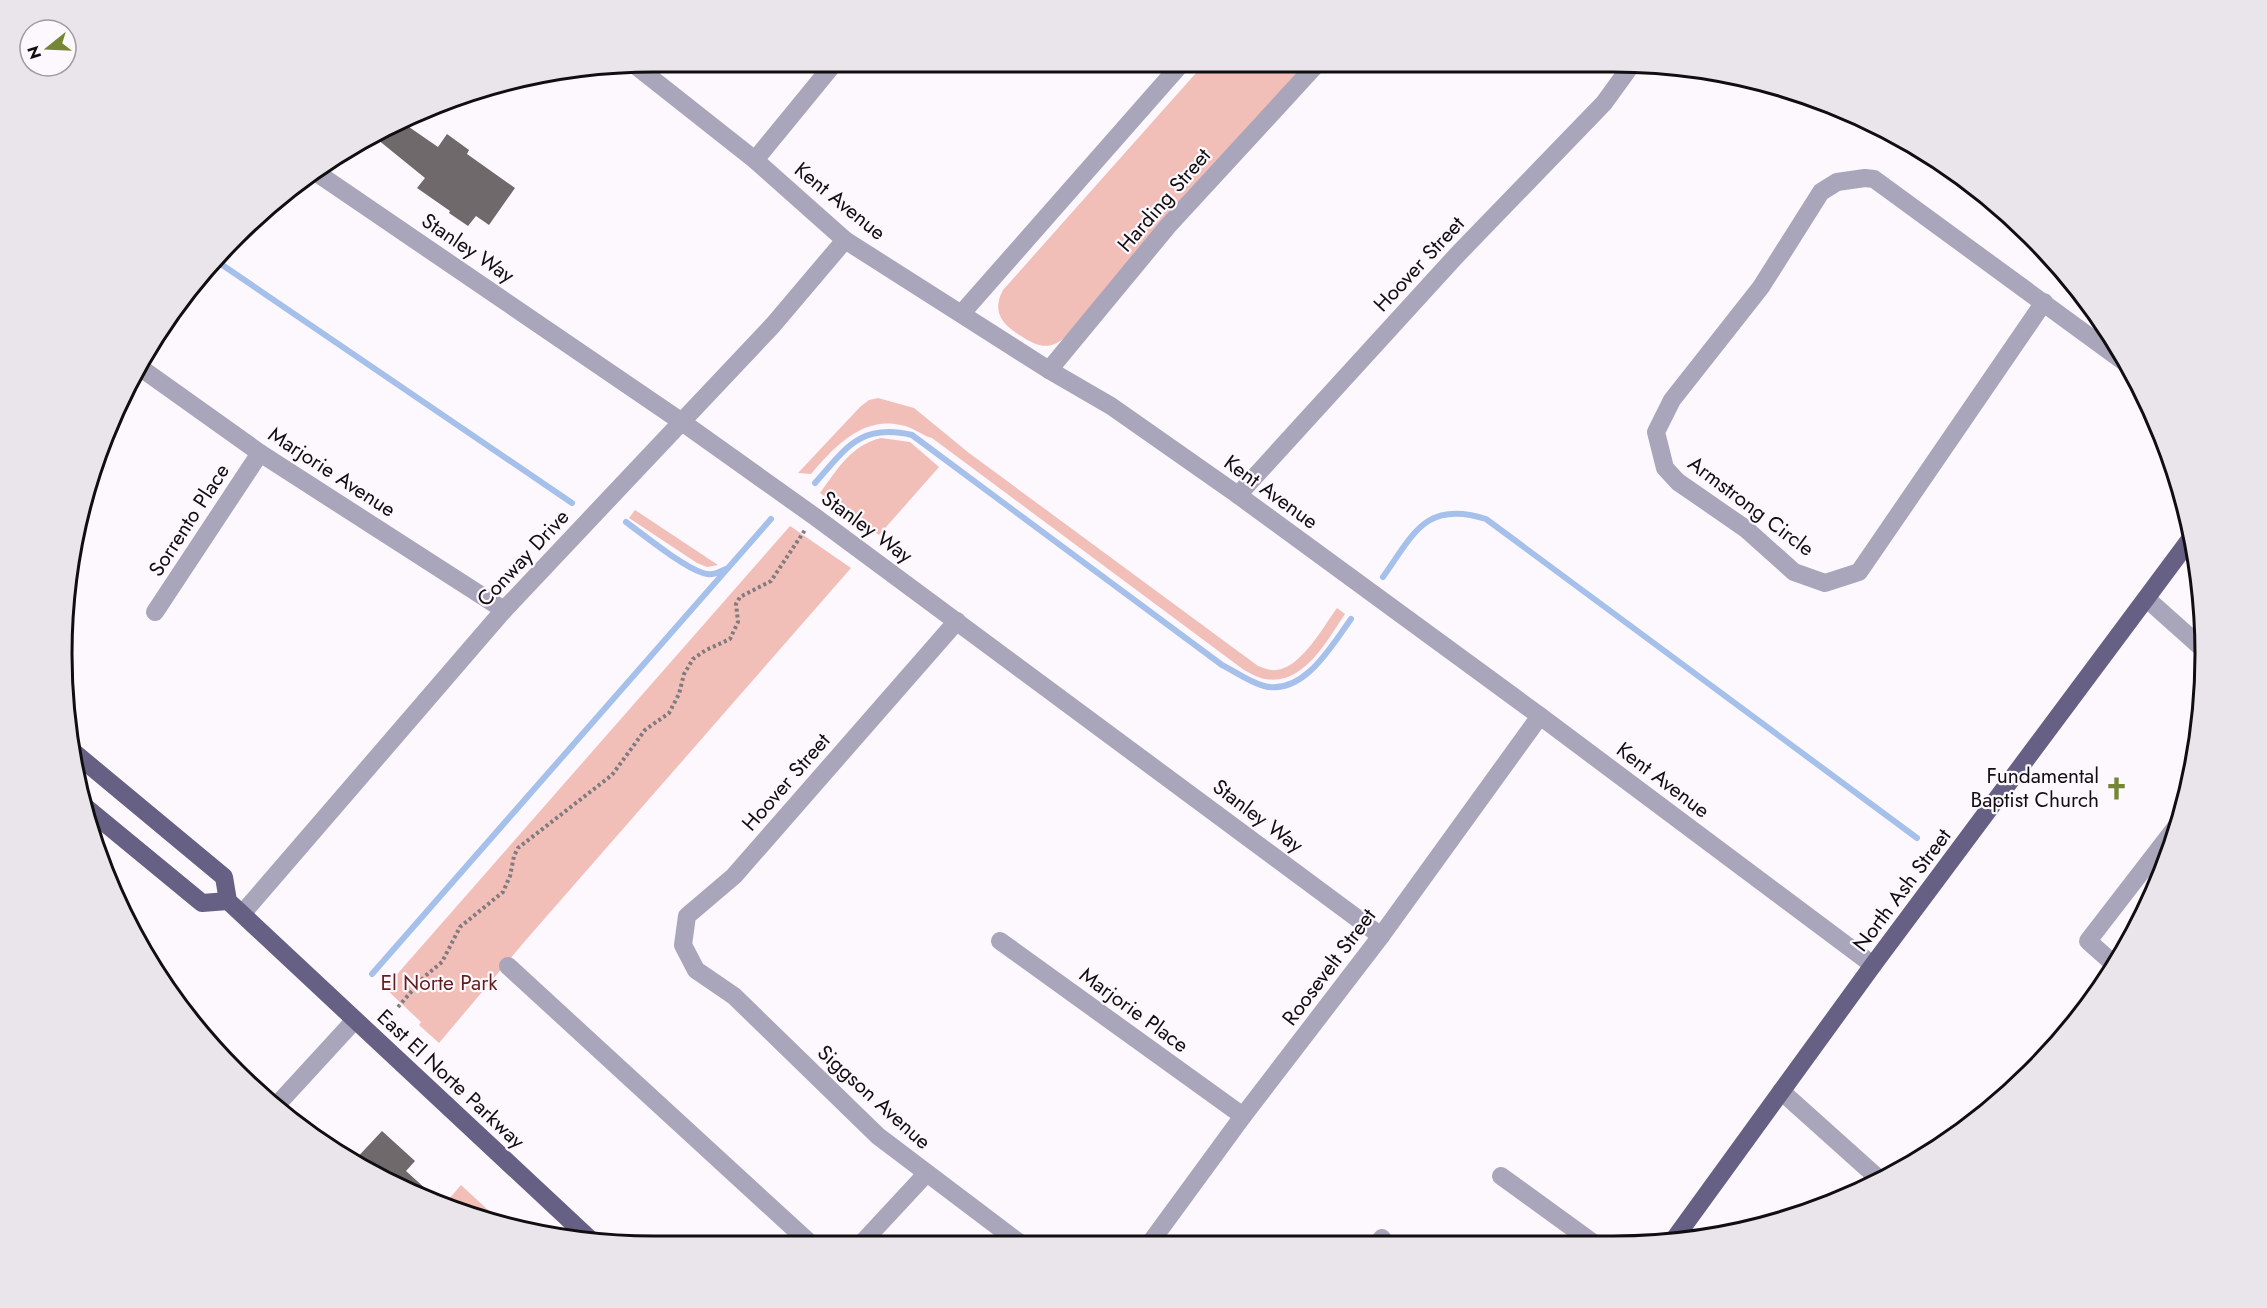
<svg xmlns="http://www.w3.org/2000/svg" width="2267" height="1308" viewBox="0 0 2267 1308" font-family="Jost,sans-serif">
  <rect width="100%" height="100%" fill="#fdf8fd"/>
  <g fill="#f1beb8">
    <path d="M1204,64h106l-246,274c-15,13 -28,8 -43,-2 -18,-11 -30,-24 -18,-46z"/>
    <path d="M878,398l36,10 55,45 289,213c6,2 12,5 18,4 25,-2 47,-43 61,-62l8,6c-18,26 -41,72 -80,65 -7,-1 -15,-6 -21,-9l-312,-232c-11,-3 -19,-11 -31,-13 -39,-9 -67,22 -90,49l-13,-1 62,-66 9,-7z"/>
    <path d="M881,438l29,4 29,25 -60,68 -59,-42c17,-23 31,-48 61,-55z"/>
    <polygon points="635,510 718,565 707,567 697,563 629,518"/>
    <polygon points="790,526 851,568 525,941 439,1043 419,1025 421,1022 385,988"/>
    <path d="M2199,584l5,32v11c-14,-12 -16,-28 -5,-43z"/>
    <polygon points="461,1185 502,1223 464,1215 443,1206"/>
  </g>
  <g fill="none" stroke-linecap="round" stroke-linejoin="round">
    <g stroke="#a6c0ec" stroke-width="6">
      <polyline points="215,260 572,503"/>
      <path d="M815,483c31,-35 45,-60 97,-48l310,230c14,7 27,17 42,21 40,10 68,-41 87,-67"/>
      <path d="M626,522c19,14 56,44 77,51 8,3 15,0 23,-4"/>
      <path d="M1383,577c31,-44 43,-77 103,-58l431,319"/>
      <polyline points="372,974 771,519"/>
    </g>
  </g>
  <g fill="#70696c">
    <polygon points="423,110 409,127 438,147 447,134 469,150 467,154 515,188 489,225 476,216 468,226 449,213 450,211 417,188 425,178 372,135 392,123"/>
    <polygon points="382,1131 415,1161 406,1171 437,1199 435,1202 352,1163"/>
  </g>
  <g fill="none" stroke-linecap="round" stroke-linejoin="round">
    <polyline stroke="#7f7b7f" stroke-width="4" stroke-dasharray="3 3" stroke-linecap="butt" points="398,1007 424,977 442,962 460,927 503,892 510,876 514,856 518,848 612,775 645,730 669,713 679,694 684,674 693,659 706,650 730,639 738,622 736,604 740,597 771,581 805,530"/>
    <g stroke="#a9a5bb" stroke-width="18">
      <polyline points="636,66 755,160 845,240 1049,370 1111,406 1238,495 1540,716 1873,965"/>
      <polyline points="755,160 832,66"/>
      <polyline points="314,171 682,422 814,516 1381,936"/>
      <polyline points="2044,302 1859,572 1825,583 1794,572 1746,529 1678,482 1665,468 1656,432 1672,400 1761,287 1821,192 1837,182 1865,178 1874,179 2127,364"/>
      <polyline points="962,313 1181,64"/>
      <polyline points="138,366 260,453 504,610"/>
      <polyline points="1049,370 1168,226 1317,64"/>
      <polyline points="1238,495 1457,255 1604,103 1633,63"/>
      <polyline points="2147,599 2203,649"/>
      <polyline points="155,612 260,453"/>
      <polyline points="957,621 734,876 687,916 683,945 696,970 734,996 878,1136 1021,1244"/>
      <polyline points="242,914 504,610 773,325 845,240"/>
      <polyline points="1000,941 1243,1116"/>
      <polyline points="2115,965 2088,941 2179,823"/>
      <polyline points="508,966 812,1245"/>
      <polyline points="1781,1091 1878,1178"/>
      <polyline points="275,1107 355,1020"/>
      <polyline points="1501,1176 1592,1242"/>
      <polyline points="1150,1243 1243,1116 1381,936 1540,716"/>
      <polyline points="1378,1243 1382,1238"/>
      <polyline points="861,1244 926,1174"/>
    </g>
    <g stroke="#676085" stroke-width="18">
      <polyline points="70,749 224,877 228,901 592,1241"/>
      <polyline points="83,805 202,903 228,901"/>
      <polyline points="1672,1242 1873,965 2191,538"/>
    </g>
  </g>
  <defs>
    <symbol id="church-bare" viewBox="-9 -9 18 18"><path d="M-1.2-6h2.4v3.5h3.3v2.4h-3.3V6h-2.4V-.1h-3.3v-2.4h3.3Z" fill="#758635" stroke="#fdf8fd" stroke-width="2.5" paint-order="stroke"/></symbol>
  </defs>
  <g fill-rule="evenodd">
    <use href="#church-bare" x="2100" y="772" width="33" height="33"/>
  </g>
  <g text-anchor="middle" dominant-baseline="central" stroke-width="4.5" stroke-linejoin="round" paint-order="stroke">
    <g font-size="21" fill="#100e10" stroke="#fdf8fd">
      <text transform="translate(1164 200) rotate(-49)">Harding Street</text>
      <text transform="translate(840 201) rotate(39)">Kent Avenue</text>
      <text transform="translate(468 248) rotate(34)">Stanley Way</text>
      <text transform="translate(1419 264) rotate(-47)">Hoover Street</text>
      <text transform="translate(332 472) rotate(33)">Marjorie Avenue</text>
      <text transform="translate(1271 492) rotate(36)">Kent Avenue</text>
      <text transform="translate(1751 506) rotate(37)">Armstrong Circle</text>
      <text transform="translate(189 520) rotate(-57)">Sorrento Place</text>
      <text transform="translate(867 527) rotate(36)">Stanley Way</text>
      <text transform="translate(523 558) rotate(-47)">Conway Drive</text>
      <text transform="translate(1663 780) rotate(37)">Kent Avenue</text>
      <text transform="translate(786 782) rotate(-49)">Hoover Street</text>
      <text transform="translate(1258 816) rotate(37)">Stanley Way</text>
      <text transform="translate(1902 890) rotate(-53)">North Ash Street</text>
      <text transform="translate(1329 967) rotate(-53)">Roosevelt Street</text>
      <text transform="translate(1134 1010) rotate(36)">Marjorie Place</text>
      <text transform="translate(451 1079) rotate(43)">East El Norte Parkway</text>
      <text transform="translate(874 1097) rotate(42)">Siggson Avenue</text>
    </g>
    <g font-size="21" fill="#100e10" stroke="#fdf8fd" text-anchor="end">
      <text x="2099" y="776">Fundamental<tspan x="2099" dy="24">Baptist Church</tspan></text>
    </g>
    <g font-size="21" fill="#621e1c" stroke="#fdf8fd">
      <text x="439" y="983">El Norte Park</text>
    </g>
  </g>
  <path d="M0 0H2267V1308H0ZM654 72H1613A582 582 0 0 1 2195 654V654A582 582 0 0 1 1613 1236H654A582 582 0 0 1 72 654V654A582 582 0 0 1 654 72Z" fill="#eae5ea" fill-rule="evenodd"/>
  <path fill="none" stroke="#100e10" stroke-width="3" d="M654 72H1613A582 582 0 0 1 2195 654V654A582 582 0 0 1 1613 1236H654A582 582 0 0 1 72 654V654A582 582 0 0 1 654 72Z"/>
  <g transform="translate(48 48) rotate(252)"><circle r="28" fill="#fdf8fd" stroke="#9e9a9e" stroke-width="1.5"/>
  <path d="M0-4.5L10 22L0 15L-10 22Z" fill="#758635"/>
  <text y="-9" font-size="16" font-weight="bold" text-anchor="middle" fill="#100e10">N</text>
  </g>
</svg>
